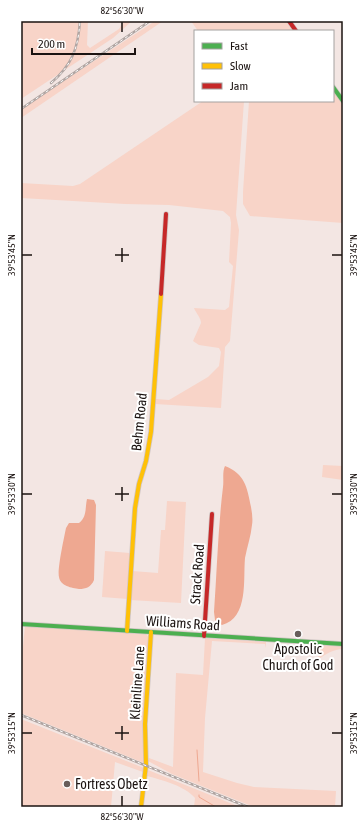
<svg xmlns="http://www.w3.org/2000/svg" width="364" height="828" viewBox="0 0 364 828" font-family="'Asap Condensed',sans-serif">
  <rect width="100%" height="100%" fill="#f3e6e3"/>
  <g fill="#f8d4c8">
    <polygon points="21,21 88,21 87,45 90,48 119,29 124,21 132,21 113,38 21,99"/>
    <polygon points="155,21 163,21 21,118 21,109"/>
    <polygon points="191,21 286,21 293,31 198,31"/>
    <polygon points="333,91 343,103 343,223 250,216 243,204 243,192 249,101 333,101"/>
    <path d="M203,101h41l-8,114 3,15 -9,111 -5,6 -4,61 -66,-4 1,-5 13,1 39,-23 11,-11 2,-14 -2,-4 -20,-3 -6,-4 8,-18c0,-5 -5,-10 -7,-15l31,2 4,-3 4,-41 -4,-4 2,-39 -1,-6 -7,-6 -54,-6 -44,-1 -104,-6v-15l52,3 7,-2z"/>
    <polygon points="323,465 343,466 343,480 322,477"/>
    <polygon points="167,501 186,502 181,603 130,600 132,571 158,573 161,530 165,530"/>
    <polygon points="105,551 130,553 128,599 102,597"/>
    <polygon points="25,626 144,633 147,635 149,638 143,729 144,763 21,713 21,666"/>
    <polygon points="205,638 266,642 266,648 265,644 212,641 205,718 203,772 237,783 254,787 336,791 335,807 254,807 172,774 148,761 149,758 173,767 176,673 203,675"/>
    <path d="M319,645l24,1v3c-9,0 -18,5 -25,11z"/>
    <polygon points="21,719 144,768 143,772 115,762 111,807 21,807"/>
    <path d="M148,770l92,37h-46l1,-9c-10,-12 -33,-18 -48,-22z"/>
  </g>
  <g fill="#eea891">
    <path d="M225,466c20,8 22,21 26,41 1,6 2,12 1,18 -1,11 -5,22 -7,33 -2,21 4,60 -23,67l-7,-5 -1,-8c3,-42 4,-84 9,-125 1,-7 -1,-15 2,-21z"/>
    <path d="M87,499l7,1 2,5 -2,75c-3,7 -8,9 -15,9 -7,-1 -19,-3 -20,-12 -2,-7 5,-39 7,-49l3,-5h10c8,-6 6,-15 8,-24z"/>
  </g>
  <g fill="none" stroke-linecap="round" stroke-linejoin="round">
    <g stroke="#eea891" stroke-width="1">
      <polyline points="197,750 199,781"/>
      <polyline points="199,795 199,797 216,807"/>
    </g>
    <defs>
      <g id="fast">
        <polyline points="333,87 343,101"/>
        <polyline points="21,624 343,644"/>
      </g>
      <g id="slow">
        <polyline points="127,631 135,508 139,484 146,461 151,432 161,294"/>
        <polyline points="141,807 146,765 145,724 151,632"/>
      </g>
      <g id="jam">
        <polyline points="289,21 296,31"/>
        <polyline points="161,294 166,214"/>
        <polyline points="204,636 212,514"/>
      </g>
    </defs>
    <use href="#fast" stroke="#cfc5c3" stroke-width="5.5"/>
    <use href="#slow" stroke="#cfc5c3" stroke-width="5.5"/>
    <use href="#jam" stroke="#cfc5c3" stroke-width="5.5"/>
    <use href="#fast" stroke="#4caf50" stroke-width="4"/>
    <use href="#slow" stroke="#ffc107" stroke-width="4"/>
    <use href="#jam" stroke="#c62828" stroke-width="4"/>
    <defs>
      <g id="rail">
        <path d="M51,83c21,-18 27,-34 29,-62"/>
        <polyline points="21,109 150,21"/>
        <polyline points="21,715 248,807"/>
      </g>
    </defs>
    <use href="#rail" stroke="#b0a5a2" stroke-width="2.5"/>
    <use href="#rail" stroke="#fff" stroke-width="1" stroke-dasharray="3" stroke-linecap="butt"/>
  </g>
  <path fill="none" stroke="#1b1311" stroke-width="1.5" d="M122,22v10M122,248v14M22,255h10M115,255h14M332,255h10M122,487v14M22,494h10M115,494h14M332,494h10M122,726v14M22,733h10M115,733h14M332,733h10M122,796v10"/>
  <g fill="#675d5a" stroke="#fff" stroke-width="1.5">
    <circle cx="298" cy="634" r="4"/>
    <circle cx="67" cy="784" r="4"/>
  </g>
  <g text-anchor="middle" dominant-baseline="central" stroke-width="4" stroke-linejoin="round" paint-order="stroke">
    <g font-size="14" fill="#1b1311" stroke="#fff">
      <text transform="translate(139 422) rotate(-84)">Behm Road</text>
      <text transform="translate(197 574) rotate(-86)">Strack Road</text>
      <text transform="translate(183 623) rotate(4)">Williams Road</text>
      <text transform="translate(137 683) rotate(-86)">Kleinline Lane</text>
    </g>
    <g font-size="14" fill="#1b1311" stroke="#fff">
      <text x="298" y="649">Apostolic<tspan x="298" dy="16">Church of God</tspan></text>
      <text x="75" y="784" text-anchor="start">Fortress Obetz</text>
    </g>
  </g>
  <rect width="364" height="828" fill="none" stroke="#ffffff" stroke-width="44"/>
  <rect x="194" y="30" width="140" height="72" fill="#ffffff" stroke="#a4a1a0"/>
  <rect x="202" y="43" width="20" height="6" fill="#4caf50" stroke="#a4a1a0"/>
  <text x="230" y="50" font-size="12" fill="#1b1311">Fast</text>
  <rect x="202" y="63" width="20" height="6" fill="#ffc107" stroke="#a4a1a0"/>
  <text x="230" y="70" font-size="12" fill="#1b1311">Slow</text>
  <rect x="202" y="83" width="20" height="6" fill="#c62828" stroke="#a4a1a0"/>
  <text x="230" y="90" font-size="12" fill="#1b1311">Jam</text>
  <path d="M32 48v6h103v-6" fill="none" stroke="#1b1311" stroke-width="2"/>
  <text x="38" y="48" font-size="12" fill="#1b1311" stroke="#ffffff" stroke-width="3" paint-order="stroke">200 m</text>
  <rect x="22" y="22" width="320" height="784" fill="none" stroke="#1b1311" stroke-width="1.5"/>
  <g font-size="10" text-anchor="middle" fill="#1b1311">
    <text x="122" y="14">82°56'30"W</text>
    <text transform="translate(11 255) rotate(-90)" y="4">39°53'45"N</text>
    <text transform="translate(353 255) rotate(-90)" y="4">39°53'45"N</text>
    <text transform="translate(11 494) rotate(-90)" y="4">39°53'30"N</text>
    <text transform="translate(353 494) rotate(-90)" y="4">39°53'30"N</text>
    <text transform="translate(11 733) rotate(-90)" y="4">39°53'15"N</text>
    <text transform="translate(353 733) rotate(-90)" y="4">39°53'15"N</text>
    <text x="122" y="820">82°56'30"W</text>
  </g>
</svg>
